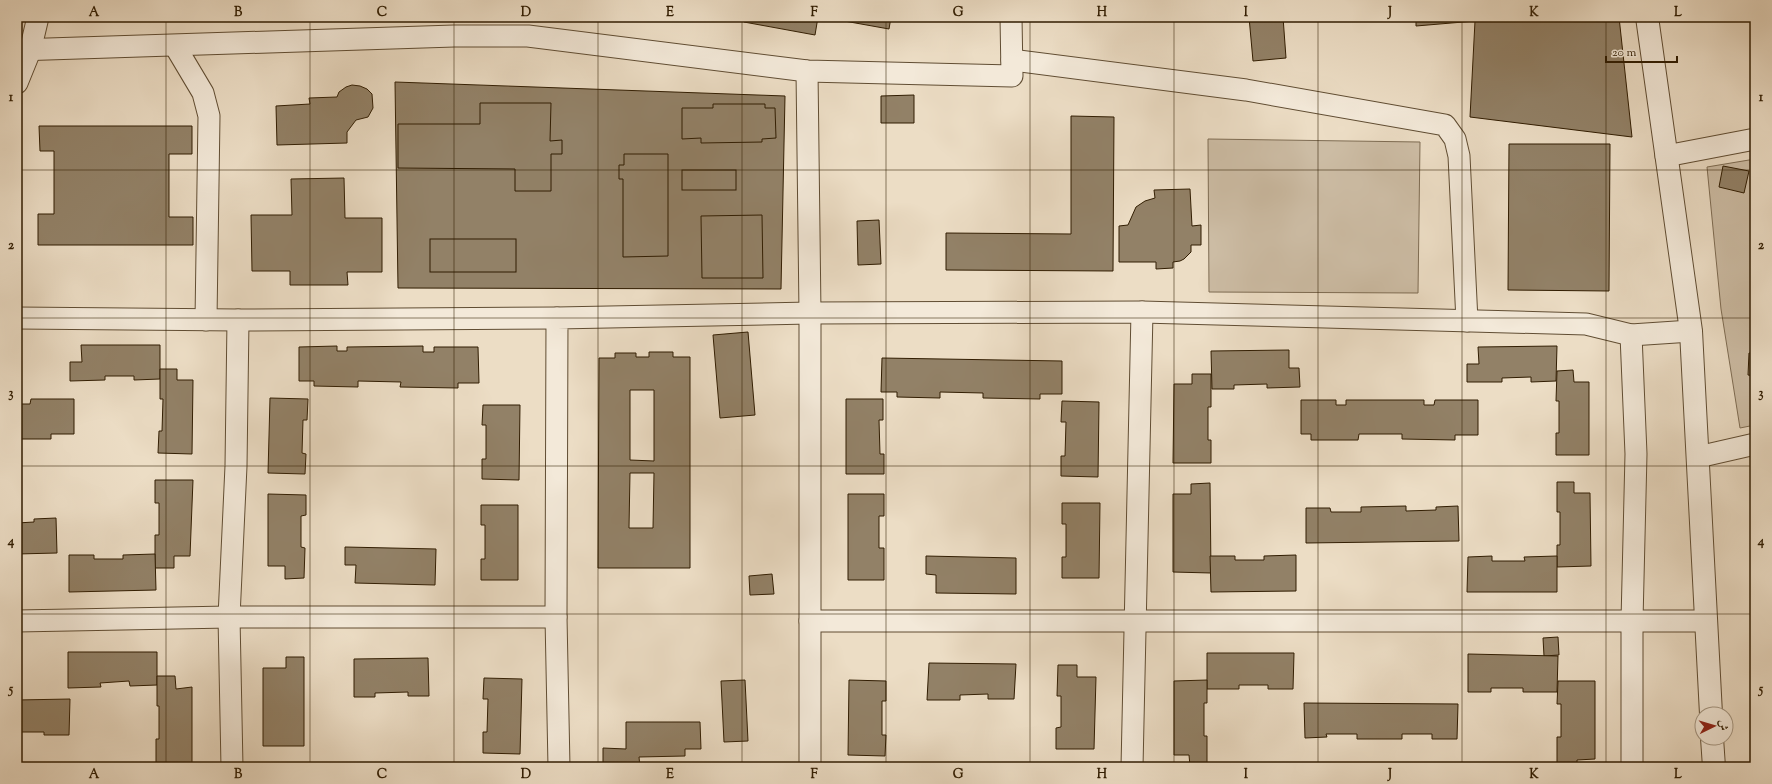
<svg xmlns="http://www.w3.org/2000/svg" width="1772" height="784" viewBox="0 0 1772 784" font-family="'Sorts Mill Goudy',Amiri,serif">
  <rect width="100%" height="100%" fill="#ecddc5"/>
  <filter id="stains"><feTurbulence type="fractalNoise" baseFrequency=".005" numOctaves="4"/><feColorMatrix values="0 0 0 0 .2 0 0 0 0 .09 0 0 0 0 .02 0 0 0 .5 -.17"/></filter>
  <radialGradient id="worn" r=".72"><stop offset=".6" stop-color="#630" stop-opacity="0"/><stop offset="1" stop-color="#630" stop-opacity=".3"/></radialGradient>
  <g fill="#ccbca4" stroke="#7e6c53">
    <polygon points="1208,139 1420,142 1418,293 1209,292"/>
    <polygon points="1755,159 1755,425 1740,428 1721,309 1707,167"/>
  </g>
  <g fill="#928167" stroke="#311d02" fill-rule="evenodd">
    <polygon points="745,17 818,17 815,35 744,22"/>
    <polygon points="822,17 891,17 889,29"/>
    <polygon points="1249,17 1283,17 1286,58 1253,61"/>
    <polygon points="1416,17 1619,17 1632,137 1470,117 1475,21 1416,26"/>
    <polygon points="395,82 785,96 781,289 398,288"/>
    <polygon points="352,85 360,86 367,89 372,94 373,108 368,117 356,120 347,132 347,143 277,145 276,106 310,104 309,98 337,97 339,92 346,87"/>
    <polygon points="914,95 914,123 881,123 881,96"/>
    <polygon points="480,103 551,103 550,141 562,140 562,154 551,154 551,191 515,191 515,169 398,168 398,124 480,124"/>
    <polygon points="713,104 765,104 765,108 775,108 776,138 762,139 762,142 701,143 701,138 682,139 682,108 713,108"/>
    <polygon points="1071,116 1114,117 1113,271 946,270 946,233 1071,234"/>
    <polygon points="39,126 192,126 192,154 169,154 169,217 193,217 193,245 38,245 38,214 54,214 54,151 40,151"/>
    <polygon points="1509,144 1610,144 1609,291 1508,290"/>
    <polygon points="624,154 668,154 668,256 623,257 623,179 619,179 619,165 624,165"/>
    <polygon points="1723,166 1749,171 1744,193 1719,187"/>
    <rect x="682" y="170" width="54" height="20"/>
    <polygon points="344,178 345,218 382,218 382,272 347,272 348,285 290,285 290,271 252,271 251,215 292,215 291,179"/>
    <polygon points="1190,189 1192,226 1201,225 1201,245 1191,245 1191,252 1184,259 1180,261 1173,262 1173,268 1156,269 1156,262 1119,262 1119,226 1128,225 1136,207 1145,201 1155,198 1154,190"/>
    <polygon points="762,215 763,278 702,278 701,216"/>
    <polygon points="879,220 881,264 858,265 857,221"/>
    <rect x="430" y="239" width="86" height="33"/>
    <polygon points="748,332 755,415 720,418 713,335"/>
    <polygon points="81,345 160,345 160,379 134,380 134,376 105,376 105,380 70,381 70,362 82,362"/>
    <polygon points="337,346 337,351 347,351 347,347 423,346 423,352 434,352 434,347 478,347 479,383 458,383 458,388 400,387 401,382 358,381 358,387 314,386 314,381 299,381 299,347"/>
    <polygon points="1557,346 1556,381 1531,382 1531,377 1502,378 1502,382 1467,382 1467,364 1479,364 1478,347"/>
    <polygon points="1289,350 1289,368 1299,368 1300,387 1267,388 1267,384 1234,385 1234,389 1212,389 1211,351"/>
    <path d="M649,352h24v5h17v211h-92l1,-210h16v-5h21v4h13zM630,390h24v71l-24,-1zM630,473h24l-1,55h-24z"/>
    <polygon points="1749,353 1755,353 1755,376 1748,375"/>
    <polygon points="882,358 1062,361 1062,394 1040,394 1040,399 983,398 983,393 940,392 940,398 897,397 897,392 881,392"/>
    <polygon points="160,369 177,369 177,380 193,380 192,454 158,453 159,431 162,431 163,399 160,399"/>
    <polygon points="1573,370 1574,382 1589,382 1589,455 1556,455 1556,433 1559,433 1559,401 1556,401 1557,371"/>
    <polygon points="1192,374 1211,374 1211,407 1208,407 1208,440 1211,440 1211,463 1173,463 1174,384 1192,384"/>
    <polygon points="270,398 308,399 307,420 303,420 302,453 306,454 305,474 268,473"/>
    <polygon points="17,399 20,399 20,404 30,404 31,399 74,399 74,434 51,434 51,439 17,439"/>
    <polygon points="846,399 883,399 883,420 879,420 880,454 884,454 884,474 846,474"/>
    <polygon points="1301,400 1336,400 1336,405 1346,405 1346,400 1424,400 1424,405 1434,405 1435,400 1478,400 1478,435 1455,435 1455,440 1402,439 1402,434 1359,434 1358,440 1311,440 1311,434 1301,434"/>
    <polygon points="1062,401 1099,402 1098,477 1061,476 1061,456 1065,456 1066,422 1061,422"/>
    <polygon points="483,405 520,405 519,480 482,479 482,459 486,459 486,425 482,425"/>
    <polygon points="155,480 193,480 190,556 174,556 174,568 155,568 155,535 159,535 159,503 155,503"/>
    <polygon points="1557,482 1574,482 1574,493 1590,493 1591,566 1557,567 1557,545 1560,545 1560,512 1557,512"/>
    <polygon points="1210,483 1211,573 1173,572 1173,494 1191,494 1191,484"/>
    <polygon points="268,494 306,495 306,515 301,516 301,547 305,548 304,578 285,579 285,566 268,566"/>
    <polygon points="848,494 884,494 884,516 879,516 879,548 884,548 884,580 848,580"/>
    <polygon points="1062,503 1100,503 1099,578 1062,578 1062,557 1066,557 1066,524 1062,524"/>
    <polygon points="481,505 518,505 518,580 481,580 481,559 485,559 485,525 481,525"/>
    <polygon points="1406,506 1406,511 1436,510 1436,507 1458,506 1459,541 1306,543 1306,508 1330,508 1331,512 1361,512 1361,507"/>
    <polygon points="56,518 57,553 17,554 17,523 34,522 34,519"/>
    <polygon points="345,547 436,549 435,585 355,583 356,565 345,565"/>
    <polygon points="155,554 156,590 69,592 69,555 94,555 94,559 123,559 123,555"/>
    <polygon points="1296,555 1296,591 1211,592 1210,556 1235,556 1235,560 1264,560 1264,556"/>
    <polygon points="926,556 1016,558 1016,594 936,593 936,575 926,574"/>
    <polygon points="1492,556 1492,561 1525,561 1524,557 1557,556 1557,592 1467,592 1468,557"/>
    <polygon points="772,574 774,594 750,595 749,576"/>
    <polygon points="1558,637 1559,655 1544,656 1543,638"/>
    <polygon points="68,652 157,652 157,685 130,686 129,681 100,683 101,687 68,688"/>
    <polygon points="1207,653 1294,653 1293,689 1268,689 1268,685 1239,685 1239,689 1207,689"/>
    <polygon points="1468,654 1558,656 1557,692 1523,692 1523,688 1491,688 1491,692 1468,692"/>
    <polygon points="286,657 304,657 304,746 263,746 263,668 286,668"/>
    <polygon points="428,658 429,696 408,696 408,692 375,693 375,697 354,697 354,659"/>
    <polygon points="929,663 1016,664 1014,699 988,699 988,694 960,695 960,700 927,700"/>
    <polygon points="1058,665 1077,665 1077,677 1096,677 1094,749 1056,749 1056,728 1061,727 1061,696 1057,696"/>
    <polygon points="157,676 175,676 176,689 192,687 192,764 156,766 156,739 159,739 159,706 157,706"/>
    <polygon points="484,678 522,679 520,754 483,753 483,732 487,732 488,699 483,699"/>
    <polygon points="745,680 748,741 724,742 721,681"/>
    <polygon points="849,680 886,681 886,701 882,701 882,735 886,735 885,756 848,755"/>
    <polygon points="1207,680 1207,703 1204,703 1204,736 1207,736 1207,765 1190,766 1189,755 1174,755 1174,681"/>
    <polygon points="1558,681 1595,681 1595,759 1577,760 1577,767 1557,767 1557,737 1561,737 1561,704 1557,704"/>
    <polygon points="70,699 69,735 44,735 44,732 17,732 17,700"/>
    <polygon points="1304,703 1458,704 1457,739 1432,739 1432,734 1402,734 1402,739 1357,739 1357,734 1326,734 1327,737 1305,738"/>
    <polygon points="626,722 700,722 701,749 685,749 685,756 639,757 640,767 603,767 603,748 626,749"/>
  </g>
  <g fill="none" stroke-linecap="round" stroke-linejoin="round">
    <defs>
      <g id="minor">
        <polyline points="175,46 203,93 209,116 206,320"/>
        <polyline points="17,50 454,36 528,36 807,71 1012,76 1011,17"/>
        <polyline points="1012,60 1246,90 1445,125 1455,139 1459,156 1467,321"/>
        <polyline points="807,71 810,313 810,767"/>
        <polyline points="17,83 30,51 38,17"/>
        <polyline points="1666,156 1755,139"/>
        <polyline points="17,318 238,320 557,318"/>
        <polyline points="1631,335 1691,331"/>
        <polyline points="1698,457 1755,444"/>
        <polyline points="556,617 559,767"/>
        <polyline points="17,621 229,617 556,617 557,318 810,313 1142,312 1586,324 1631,335 1636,454 1632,621 1632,767"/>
        <polyline points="810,621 1706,621"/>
        <polyline points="232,767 229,617 236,466 238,320"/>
        <polyline points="1132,767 1142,312"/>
      </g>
      <g id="tertiary">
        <polyline points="1647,17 1691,331 1711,714"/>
        <polyline points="1712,738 1714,767"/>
      </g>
    </defs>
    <use href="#minor" stroke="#604d33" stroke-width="23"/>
    <use href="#tertiary" stroke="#604d33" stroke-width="24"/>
    <use href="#minor" stroke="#f3e9d9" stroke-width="21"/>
    <use href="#tertiary" stroke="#f3e9d9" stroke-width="22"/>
  </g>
  <path fill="none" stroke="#311d02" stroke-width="1" stroke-opacity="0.55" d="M166,17v750M310,17v750M454,17v750M598,17v750M742,17v750M886,17v750M1030,17v750M1174,17v750M1318,17v750M1462,17v750M1606,17v750M17,170h1738M17,318h1738M17,466h1738M17,614h1738"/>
  <rect width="1772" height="784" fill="none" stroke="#ecddc5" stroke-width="44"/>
  <g transform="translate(1714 726) rotate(85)"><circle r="19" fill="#f3e9d9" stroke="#a59783"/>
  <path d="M0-3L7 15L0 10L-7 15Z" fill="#8f2418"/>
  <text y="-6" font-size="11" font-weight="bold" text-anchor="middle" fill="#311d02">ش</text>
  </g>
  <path d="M1606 56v6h71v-6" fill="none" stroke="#311d02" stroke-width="2"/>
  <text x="1612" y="56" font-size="12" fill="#311d02" stroke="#f3e9d9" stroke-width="3" paint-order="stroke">20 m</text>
  <rect x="22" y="22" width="1728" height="740" fill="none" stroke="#311d02" stroke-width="1.5"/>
  <g font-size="13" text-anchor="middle" font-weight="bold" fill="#311d02">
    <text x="94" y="16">A</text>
    <text x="238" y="16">B</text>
    <text x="382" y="16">C</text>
    <text x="526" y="16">D</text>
    <text x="670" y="16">E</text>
    <text x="814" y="16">F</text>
    <text x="958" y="16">G</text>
    <text x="1102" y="16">H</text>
    <text x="1246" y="16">I</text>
    <text x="1390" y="16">J</text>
    <text x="1534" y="16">K</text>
    <text x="1678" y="16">L</text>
    <text x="11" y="101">1</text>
    <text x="1761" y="101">1</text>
    <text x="11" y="249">2</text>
    <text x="1761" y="249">2</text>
    <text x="11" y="397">3</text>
    <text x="1761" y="397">3</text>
    <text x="11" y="545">4</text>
    <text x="1761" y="545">4</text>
    <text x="11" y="693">5</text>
    <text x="1761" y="693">5</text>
    <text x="94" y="778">A</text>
    <text x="238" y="778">B</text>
    <text x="382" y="778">C</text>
    <text x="526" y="778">D</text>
    <text x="670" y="778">E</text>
    <text x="814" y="778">F</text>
    <text x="958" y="778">G</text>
    <text x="1102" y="778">H</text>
    <text x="1246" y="778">I</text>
    <text x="1390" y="778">J</text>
    <text x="1534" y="778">K</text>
    <text x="1678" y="778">L</text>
  </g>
  <rect width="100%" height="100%" filter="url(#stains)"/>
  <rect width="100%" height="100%" fill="url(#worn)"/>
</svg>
